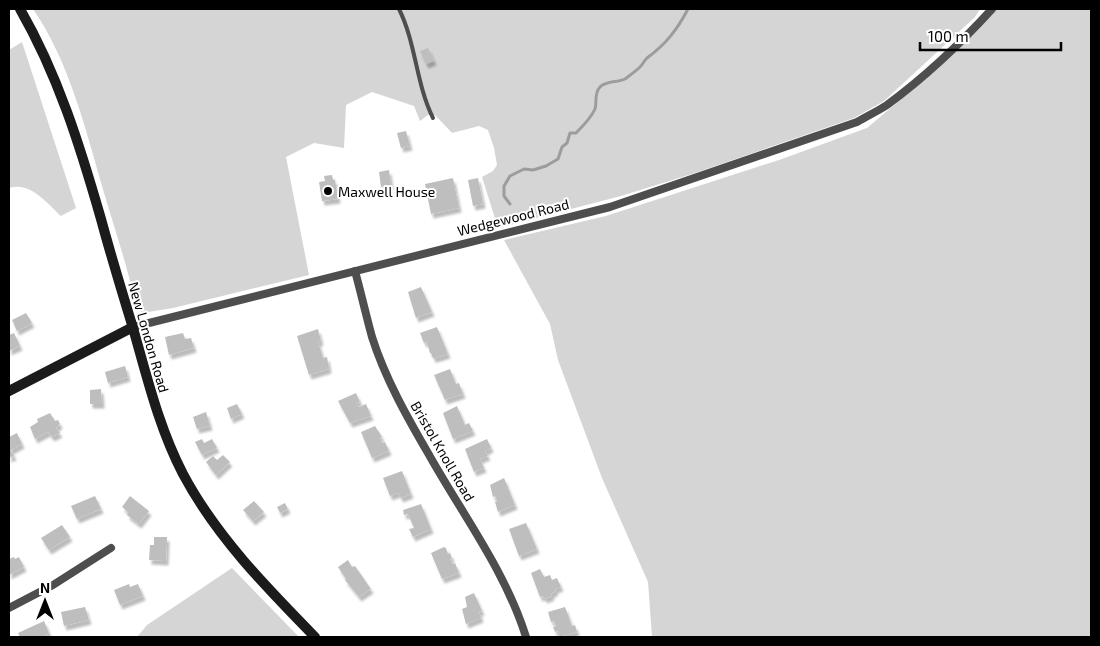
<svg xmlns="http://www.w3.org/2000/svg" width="1100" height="646" viewBox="0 0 1100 646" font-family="'Exo 2',sans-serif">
  <defs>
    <filter id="shadow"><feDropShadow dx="2.5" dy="4.5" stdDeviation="1" flood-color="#0004"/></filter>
  </defs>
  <rect width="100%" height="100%" fill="#fff"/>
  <g fill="#d5d5d5">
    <path d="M33,9h947l-5,8 -91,84 -30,17 -159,55 -74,23 -123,32 -16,-51 11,-6 4,-6 -3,-17 -6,-18 -9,-4 -27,7 -17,-18h-7l-8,6 -6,-15 -42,-14 -26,13 -2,43 -30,-5 -28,14 23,118 -136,33 -31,5 -6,-7c-8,-38 -21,-76 -32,-113 -18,-62 -34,-130 -71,-184z"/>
    <polygon points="994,9 1091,9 1091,637 652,637 648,582 602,478 558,360 550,324 504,240 606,216 779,160 867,128 932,73"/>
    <path d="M22,42l54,166 -15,8c-14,-13 -31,-35 -52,-28v-138z"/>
    <polygon points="232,568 299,637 137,637 147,625"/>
  </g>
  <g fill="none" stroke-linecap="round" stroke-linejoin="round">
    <path stroke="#9c9c9c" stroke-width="3" d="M510,204l-6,-8v-10l6,-10 14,-7 9,1 13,-4 12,-7 4,-12 5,-4 3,-10h6c7,-7 15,-15 19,-24 2,-7 -1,-16 5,-22 7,-7 17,-4 25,-8 4,-3 11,-8 15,-12 3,-3 4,-6 7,-9 19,-14 30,-28 41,-49"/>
  </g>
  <g fill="#bebebe" filter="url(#shadow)">
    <polygon points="428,48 434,61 426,64 420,51"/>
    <polygon points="406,131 410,146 401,148 397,133"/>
    <polygon points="389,170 391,185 381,187 379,172"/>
    <polygon points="332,175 333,180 335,180 338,199 322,201 319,182 325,181 324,176"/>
    <polygon points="453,178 459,208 431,214 425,184"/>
    <polygon points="478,178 483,204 473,206 468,180"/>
    <polygon points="421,287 432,312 416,318 408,292"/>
    <polygon points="26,313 32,323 17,331 12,320"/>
    <polygon points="437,327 448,354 435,358 433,358 431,353 430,353 427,342 424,343 420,333"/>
    <polygon points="318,329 321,341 318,342 323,358 327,357 329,369 309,375 297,336"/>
    <polygon points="14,333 20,346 9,351 9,335"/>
    <polygon points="183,333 185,339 191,338 194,348 169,355 165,337"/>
    <polygon points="125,366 128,377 108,383 105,372"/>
    <polygon points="450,369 456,384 459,383 463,394 445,400 434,375"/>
    <polygon points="101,389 102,404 90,404 90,390"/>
    <polygon points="356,393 360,402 356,403 359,407 366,404 371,416 350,423 338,401"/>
    <polygon points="237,404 242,414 231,419 227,408"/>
    <polygon points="457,406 465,425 469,423 473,431 453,439 443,413"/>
    <polygon points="206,412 210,426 197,429 193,417"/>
    <polygon points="50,413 55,421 58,420 60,424 56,428 60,433 52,437 48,432 35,439 30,427 38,422 37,419"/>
    <polygon points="375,426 382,437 380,438 382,443 385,442 389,451 372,458 361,432"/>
    <polygon points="17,433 22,444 11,450 14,456 9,458 9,437"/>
    <polygon points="202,439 204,443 212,439 217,448 202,455 195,442"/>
    <polygon points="487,439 491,448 485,451 488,456 480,459 484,468 474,472 465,449"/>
    <polygon points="223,455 230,462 216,475 206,462 213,456 217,460"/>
    <polygon points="402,471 411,494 401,498 398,493 390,496 383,478"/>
    <polygon points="504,478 515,505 498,512 495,502 497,501 495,496 493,497 490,485"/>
    <polygon points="95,496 101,509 77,519 71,506"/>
    <polygon points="130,496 149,511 139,524 127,515 128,512 122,507"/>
    <polygon points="254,501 264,512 253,521 243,510"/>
    <polygon points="285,503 288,509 280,513 277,507"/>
    <polygon points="421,504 431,529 413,537 409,529 414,528 408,514 404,515 403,510"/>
    <polygon points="526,523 537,549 519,556 509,529"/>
    <polygon points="62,525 70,537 49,550 41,538"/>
    <polygon points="154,537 167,537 166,561 149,560 150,545 154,545"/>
    <polygon points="444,547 446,548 448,554 450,553 452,558 450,559 453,564 455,563 459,573 442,579 431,553"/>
    <polygon points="14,557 15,559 19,557 24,567 9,575 9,559"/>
    <polygon points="348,560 352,567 355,566 371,589 359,597 345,580 346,579 338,567"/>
    <polygon points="540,569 544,577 550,575 552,580 557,578 561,587 555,589 556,591 551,594 552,596 545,599 543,596 540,597 531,573"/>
    <polygon points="129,584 130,587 138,584 143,596 120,605 114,590"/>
    <polygon points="474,593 482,611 479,612 481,618 466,624 462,609 467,607 465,597"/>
    <polygon points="85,607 89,620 64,626 61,612"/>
    <polygon points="565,607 572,626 575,625 577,632 559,637 558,631 555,632 553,627 556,626 554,621 551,622 548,612"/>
    <polygon points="44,621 49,633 46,635 47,637 20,637 18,633"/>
  </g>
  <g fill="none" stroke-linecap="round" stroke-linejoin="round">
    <path stroke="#4e4e4e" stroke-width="4" d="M399,9c17,34 17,75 34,109"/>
    <g stroke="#4e4e4e" stroke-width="8">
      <path d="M355,271c6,22 11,44 17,66 13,41 35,80 56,116 34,61 77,117 98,184"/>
      <path d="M133,327l477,-120 247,-85c10,-6 21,-11 30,-17 38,-28 74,-62 105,-96"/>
      <polyline points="9,608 53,585 111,548"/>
    </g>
    <g stroke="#1b1b1b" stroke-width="10">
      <path d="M20,9c38,66 60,137 81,210 10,37 21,73 32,109 14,49 26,100 50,146 33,62 83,113 132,163"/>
      <polyline points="9,391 133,327"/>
    </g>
  </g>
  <circle fill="#000" stroke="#fff" stroke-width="2" cx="328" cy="191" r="5"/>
  <g text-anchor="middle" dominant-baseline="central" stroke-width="4" stroke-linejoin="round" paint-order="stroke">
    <g font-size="14" fill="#000" stroke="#fff" text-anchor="start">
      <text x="338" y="191">Maxwell House</text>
    </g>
    <g font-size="14" fill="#000" stroke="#fff">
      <text transform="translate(513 217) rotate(-14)">Wedgewood Road</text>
      <text transform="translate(149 337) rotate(74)">New London Road</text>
      <text transform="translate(443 451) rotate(60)">Bristol Knoll Road</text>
    </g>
  </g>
  <rect width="1100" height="646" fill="none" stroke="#000000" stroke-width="20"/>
  <g transform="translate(45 601)" stroke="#ffffff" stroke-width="4" paint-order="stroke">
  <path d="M0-4L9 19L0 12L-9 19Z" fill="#000000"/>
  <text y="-8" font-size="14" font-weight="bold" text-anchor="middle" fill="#000000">N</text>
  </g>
  <path d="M920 42v8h141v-8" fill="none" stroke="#000000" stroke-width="2.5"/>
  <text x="928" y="42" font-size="15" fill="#000000" stroke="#ffffff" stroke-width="4" paint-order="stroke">100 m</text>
</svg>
